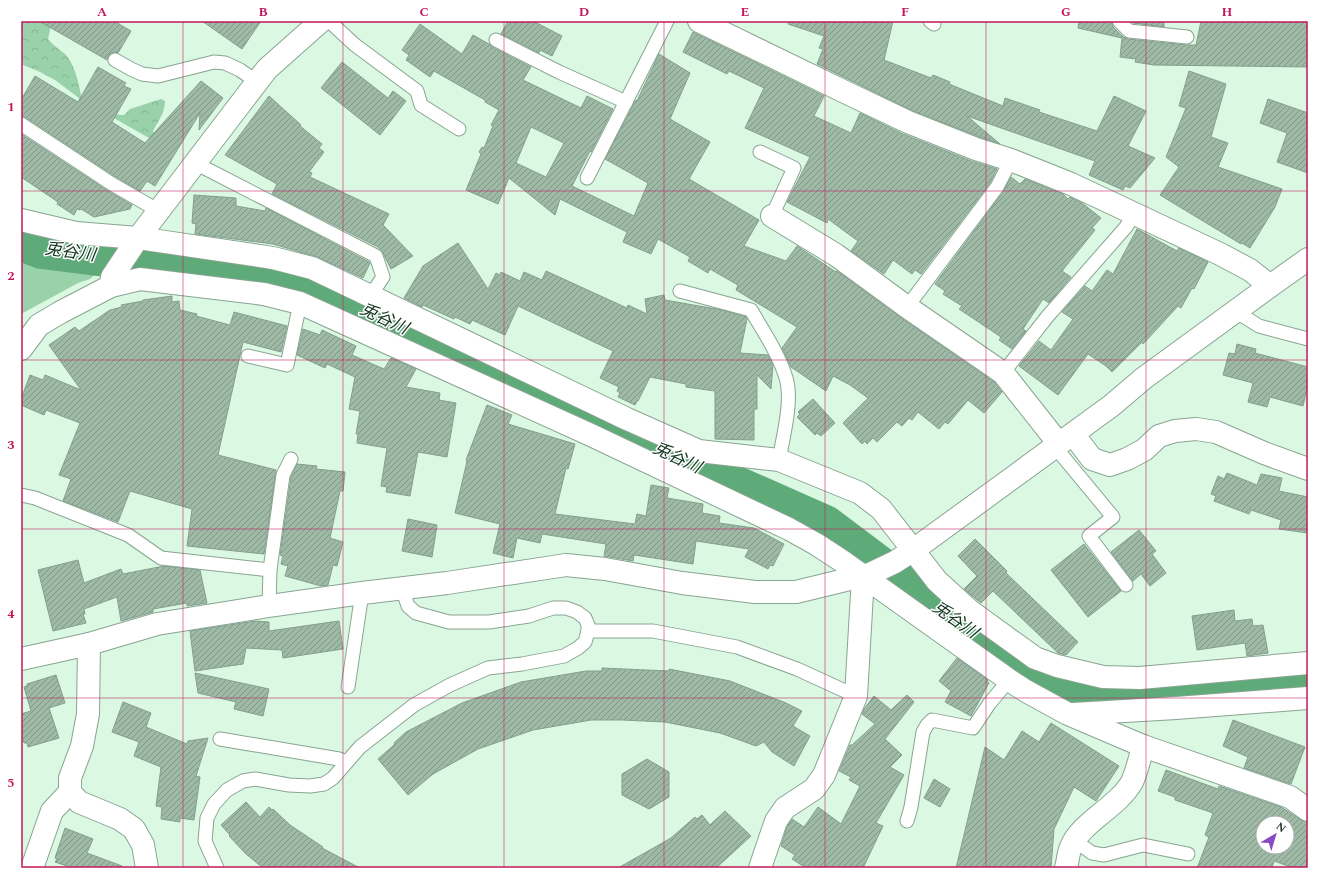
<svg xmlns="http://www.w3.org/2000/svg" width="1329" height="889" viewBox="0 0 1329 889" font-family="Spectral,'Noto Sans JP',serif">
  <defs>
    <pattern id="forest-crowns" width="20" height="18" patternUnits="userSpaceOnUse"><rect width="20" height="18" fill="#99d1aa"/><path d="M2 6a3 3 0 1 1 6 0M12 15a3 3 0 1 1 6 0" fill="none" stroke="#84b492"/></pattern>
    <pattern id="building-hatch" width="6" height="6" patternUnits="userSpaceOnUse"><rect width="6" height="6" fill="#9ebaa6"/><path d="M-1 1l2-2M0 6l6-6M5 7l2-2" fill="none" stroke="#819887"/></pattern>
  </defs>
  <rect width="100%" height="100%" fill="#daf8e2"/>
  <path fill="url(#forest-crowns)" d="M22,21h30l-4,18c5,6 11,10 17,15 9,9 14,29 16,42 15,9 25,19 43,19l6,-6 31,-10 4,2c0,11 -7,21 -12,30l2,10 -15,-8 -61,-35 -24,-18 -15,-8 -19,-8z"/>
  <polygon fill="#99d1aa" points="21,258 30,261 93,269 97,273 90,279 78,283 21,314"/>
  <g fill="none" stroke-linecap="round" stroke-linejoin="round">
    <polyline stroke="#5eab79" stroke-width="40" points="21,241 42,249 153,263 259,274 302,285 346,301 723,480 825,525 914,592 1019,665 1074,690 1126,698 1182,696 1308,679"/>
  </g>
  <g fill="url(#building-hatch)" stroke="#849f8c" fill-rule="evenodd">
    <polygon points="39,21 114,21 131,31 118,53 115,52 111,53 108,56 107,60"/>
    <polygon points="202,21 261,21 242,49"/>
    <polygon points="508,21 533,21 562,36 552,56 540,50 539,53 501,34"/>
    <polygon points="789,21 893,21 884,60 931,78 933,75 950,82 949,84 1003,106 1005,98 1040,110 1039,112 1097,131 1114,96 1146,111 1128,146 1155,158 1130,188 1125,186 1123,190 1089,175 1095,161 967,116 1000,144 980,137 913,111 817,64 823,49 819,48 824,36 788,24"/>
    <polygon points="1079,21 1111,21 1113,27 1123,37 1128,39 1186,45 1196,45 1201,21 1308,21 1308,67 1154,65 1135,62 1136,59 1120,57 1122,38 1078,28"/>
    <polygon points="1130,21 1164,21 1164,27 1133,23"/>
    <path d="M420,24l42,30 11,-19 16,9 3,3 39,20 -8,13 58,28 6,-12 26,13 -22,43 -1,-1 -18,35 62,30 14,-33 -43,-24 31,-59 1,1 22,-47 31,19 -20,46 40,23 -21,37 70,41 -15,26 42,15 11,-15 39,26 1,-1 63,46 94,65 8,10 -18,21 -16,-13 -20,24 -3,-2 -6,7 -21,-17 -6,8 -3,-2 -7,8 -5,-4 -20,20 -4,-4 -6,6 -2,-3 -3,3 -19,-21 25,-25 -18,-13 -17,-9 -7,15 -35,-24 -9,-19 15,-21 -61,-37 2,-5 -28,-16 -2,4 -20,-12 2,-4 -32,-18 -7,15 -28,-12 4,-10 -67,-33 -5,16 -46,-37 -11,26 -32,-14 15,-36 -2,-2 3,-5 2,1 9,-22 -2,-1 8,-15 -14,-8v-2l-51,-29 -4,6 -24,-17 3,-5 -7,-5zM531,127l33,16 -18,34 -30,-14z"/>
    <polygon points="693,32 824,96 814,116 851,133 860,113 903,134 971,161 997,169 990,183 921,274 915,270 912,274 893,260 884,274 851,251 858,241 828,219 827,223 787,202 810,157 745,128 764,88 729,71 727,74 683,52"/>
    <polygon points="342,62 388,98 393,91 406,101 380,135 321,88"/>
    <polygon points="98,67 126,83 124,86 131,89 112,122 145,143 191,92 201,81 223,98 199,130 200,113 155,186 147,181 140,191 116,177 25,117 21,116 21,100 35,76 78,102"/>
    <polygon points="1189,71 1226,84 1211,137 1228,143 1218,167 1282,189 1275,207 1250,248 1242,243 1241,244 1160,195 1179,167 1166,157 1186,108 1179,106"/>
    <polygon points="269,96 301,125 300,126 322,144 319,148 324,152 309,172 312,173 310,177 389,214 383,225 413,256 391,269 383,253 378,247 272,194 277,184 225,155"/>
    <polygon points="1268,99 1308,113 1308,173 1277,162 1287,133 1260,123"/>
    <polygon points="21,134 108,191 132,205 130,209 94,217 81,209 80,210 77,209 74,215 57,204 58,202 21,177"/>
    <polygon points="1011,177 1020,184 1025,179 1063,194 1068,199 1070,197 1082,203 1101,218 1092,228 1095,230 1062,271 1071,277 1049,303 1043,299 1023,329 1026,331 1012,349 999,340 1001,337 959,309 962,306 943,294 945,291 935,284 1003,192"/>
    <polygon points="194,195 236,198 236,206 265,211 266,208 369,262 370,263 363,278 317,257 273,244 195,234 196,224 192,223"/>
    <polygon points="1137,229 1177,251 1179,248 1208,262 1194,289 1192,288 1181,308 1178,306 1143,344 1142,342 1112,372 1106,366 1088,354 1058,395 1019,366 1039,341 1051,350 1073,319 1062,312 1085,286 1092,291 1107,270 1113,274"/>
    <polygon points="458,243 488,289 496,273 500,275 501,272 520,281 524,272 542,280 546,271 627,308 628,305 647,314 645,299 664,295 665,300 722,310 746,317 747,319 740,353 768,355 773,365 771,389 757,375 757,409 754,409 754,440 715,439 715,391 686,387 686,384 650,377 638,401 637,401 635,405 618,397 620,393 617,391 619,387 600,378 613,351 518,306 505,335 472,320 470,324 455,317 454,319 423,305 422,307 404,298 423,266"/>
    <polygon points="172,296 172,302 179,301 180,310 197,314 196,316 230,325 234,312 287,326 281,352 243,342 218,455 276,470 264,554 187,546 192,509 130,491 118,522 63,501 71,479 59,475 80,423 46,410 44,415 21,405 21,399 30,375 43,380 45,375 81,390 49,345 75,327 79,331 110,310 122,307 121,305 143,301 143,300"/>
    <polygon points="303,329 320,335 322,330 356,346 352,355 384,369 391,358 416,369 406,387 440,393 439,400 456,403 447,457 418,452 410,496 386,492 387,487 381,486 387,448 357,443 358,434 356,434 360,411 349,409 355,377 327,364 325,368 297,355"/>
    <polygon points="1237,344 1256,349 1255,353 1308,367 1308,385 1303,406 1270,397 1267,407 1248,402 1253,383 1223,375 1229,353 1235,354"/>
    <polygon points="813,399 835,423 821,436 817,433 815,435 797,417 800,414 798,412"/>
    <polygon points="487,405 512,415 508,424 575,444 568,469 566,468 555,514 635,524 637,514 646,516 651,485 669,488 667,498 703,504 702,513 720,516 719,523 754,528 784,544 773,566 770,565 768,569 745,557 749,549 696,541 693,564 634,555 633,561 604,556 606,544 542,534 540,543 517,538 513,558 493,553 500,524 455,513 467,461 466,460"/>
    <polygon points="297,464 317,466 316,469 345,472 343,491 340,491 330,538 343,542 337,566 333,565 328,585 321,586 285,576 288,566 281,564 283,556 280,555 291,477"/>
    <polygon points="1227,473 1257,485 1261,474 1282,478 1279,491 1308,497 1308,533 1279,529 1281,520 1251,510 1249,514 1214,501 1216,496 1211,494 1218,476 1224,479"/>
    <polygon points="408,519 437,525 432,557 402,551"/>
    <polygon points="1139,530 1156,551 1152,554 1166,573 1150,586 1141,574 1133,581 1111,552"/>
    <polygon points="975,539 1007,571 1006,573 1078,642 1066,655 1058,653 993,591 981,603 964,589 977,576 958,556"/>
    <polygon points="1084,544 1121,591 1088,617 1051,570"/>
    <polygon points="78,560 84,583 121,569 123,574 164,566 200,570 207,603 187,606 187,603 153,609 153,612 121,621 117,597 84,609 85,614 83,614 86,623 53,631 38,570"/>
    <polygon points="1234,610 1235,621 1252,619 1253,626 1263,625 1268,653 1247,656 1245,643 1197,650 1192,616"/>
    <polygon points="255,621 269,622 269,631 339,621 343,649 283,658 282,650 246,648 243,664 195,671 190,631"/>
    <polygon points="957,658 988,680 987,682 989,683 971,716 945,702 951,691 939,681"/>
    <polygon points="602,668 669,671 669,669 730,681 786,703 802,711 793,726 810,736 794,766 772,752 764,742 756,746 720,733 665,722 622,720 591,720 533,730 478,749 433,774 408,795 378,759 395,744 394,743 406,732 462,703 521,682 586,671 602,671"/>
    <polygon points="195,673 269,689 263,716 234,709 236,702 198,693"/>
    <polygon points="56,675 65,703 49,708 59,738 28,747 27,743 24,743 21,734 21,714 31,711 24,687 27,686 27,684"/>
    <polygon points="907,695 914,702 885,739 902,755 890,767 904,775 876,823 883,826 863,868 806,868 792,859 795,855 781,846 787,827 792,819 804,827 818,807 841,824 860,786 849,780 851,777 839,771 850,745 852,745 875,724 862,714 864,709 874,696 891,710"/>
    <polygon points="123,702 151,713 146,727 187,744 188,741 208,738 196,776 200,777 194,820 180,818 180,822 161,819 162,807 156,806 161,767 134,756 139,742 112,732"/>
    <polygon points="1233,720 1305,747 1291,784 1244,768 1248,757 1223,746"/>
    <polygon points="1051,723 1119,766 1096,801 1074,787 1054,829 1051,868 956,868 985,747 1004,760 1022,731 1039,742"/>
    <polygon points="647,759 669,772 669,797 649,809 622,795 622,774"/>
    <path d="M1166,770l52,19 1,-3 62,21 20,13 7,2v46h-14l-20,-7 -2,7h-75l12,-31 -4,-2 8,-22 -38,-13v-3l-17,-6zM1263,823h24v24h-24z"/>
    <polygon points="934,779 950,789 940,807 924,798"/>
    <polygon points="246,802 260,817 269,807 272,810 273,809 290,825 323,847 322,848 360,868 263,868 246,854 229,836 230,835 221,825"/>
    <polygon points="725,811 751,836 716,868 618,868 671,838 695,817 697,819 702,815 710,825"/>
    <polygon points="65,828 93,839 87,853 122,866 121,868 73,868 55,862 57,859 55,858"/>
  </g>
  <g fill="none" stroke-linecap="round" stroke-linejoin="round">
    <defs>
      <g id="service">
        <polyline points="329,21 355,45 417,91 421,105 459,129"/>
        <polyline points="930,21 934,24"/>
        <polyline points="1119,21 1129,31 1187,37"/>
        <polyline points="496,40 559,72 626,102"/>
        <polyline points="115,60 131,69 142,74 158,76 214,62 225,63 240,70 257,82"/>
        <polyline points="21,124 112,184 159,211"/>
        <polyline points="760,152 794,168 772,216"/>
        <polyline points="195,163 376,256 383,277 371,295"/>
        <polyline points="587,178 667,21"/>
        <path d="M680,291l71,19c12,21 28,44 35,68 7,22 -3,59 -7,82"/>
        <polyline points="907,307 997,187 1011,160"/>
        <polyline points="1235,311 1259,326 1308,339"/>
        <polyline points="248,356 287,365 300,303"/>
        <polyline points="1003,373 1047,317 1126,227 1134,214"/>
        <polyline points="1055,447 1113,517 1089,536 1126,585"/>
        <polyline points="21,495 35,498 128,535 161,558 270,570 269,606"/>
        <polyline points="270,570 283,475 291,459"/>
        <polyline points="588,631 653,631 737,647 797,669 856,696"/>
        <polyline points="348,687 362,593"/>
        <polyline points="220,739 339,759 347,762"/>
        <polyline points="907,821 911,807 923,732 927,725 932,720 973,728 989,704 1009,680"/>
        <polyline points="1074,840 1092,853 1104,855 1143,845 1188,854"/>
        <polyline points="217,868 205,841 207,818 214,804 227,790 243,781 255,779 289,785 310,786 324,784 333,778 360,747 414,705 450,685 488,668 522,664 564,656 578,648 585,642 588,631 588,625 585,618 577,612 566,608 553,608 529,616 489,622 449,622 416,613 408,606 402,588"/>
      </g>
      <g id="minor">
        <polyline points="699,21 845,92 908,122 976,149 1011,160 1071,184 1220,254 1250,270 1270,286"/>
        <polyline points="772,216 836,255 907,307 1003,373 1059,444"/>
        <polyline points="21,220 76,233 138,238 273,258 312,268 627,419 699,451 779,460 860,493 881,509 937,581 970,611 1035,658 1057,666 1103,677 1140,678 1308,663"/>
        <polyline points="111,286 112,277 138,238 257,82 267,69 321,21"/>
        <polyline points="21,349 39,325 61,312 111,286 140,279 264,294 300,303 591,435 789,529 816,544 842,561 1009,680 1026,691 1068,714 1143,746 1290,797 1308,810"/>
        <polyline points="1073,434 1092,459 1110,465 1127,459 1144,450 1159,436 1175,431 1196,429 1216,432 1264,453 1308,469"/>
        <polyline points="89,644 88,714 82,746 70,778 70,792 79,802 120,819 134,829 143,845 147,868"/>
        <polyline points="1073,714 1176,708 1308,698"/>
        <polyline points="32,868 52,811 70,792"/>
        <polyline points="760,868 776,821 785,808 814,789 824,775 856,696 863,576"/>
        <path d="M1066,868c2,-7 2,-15 5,-21 9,-24 47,-40 61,-65 5,-11 8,-24 11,-36"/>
      </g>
      <polyline id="tertiary" points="21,659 89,644 157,624 269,606 362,593 447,583 566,565 605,569 682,583 755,592 796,592 870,574 895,562 912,551 1111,406 1144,378 1270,286 1308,259"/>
    </defs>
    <use href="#service" stroke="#89a491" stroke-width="15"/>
    <use href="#minor" stroke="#89a491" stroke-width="24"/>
    <use href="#tertiary" stroke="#89a491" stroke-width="24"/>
    <use href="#service" stroke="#fff" stroke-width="13"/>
    <use href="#minor" stroke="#fff" stroke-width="22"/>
    <use href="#tertiary" stroke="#fff" stroke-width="22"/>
  </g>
  <path fill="none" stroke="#c2185b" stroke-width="1" stroke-opacity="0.55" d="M183,21v847M343,21v847M504,21v847M664,21v847M825,21v847M986,21v847M1146,21v847M21,191h1287M21,360h1287M21,529h1287M21,698h1287"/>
  <g text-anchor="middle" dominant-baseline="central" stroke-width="3" stroke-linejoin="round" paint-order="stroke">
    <g font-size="17" font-style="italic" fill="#12341f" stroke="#fff">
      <text transform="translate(70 252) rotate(8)">兎谷川</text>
      <text transform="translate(384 319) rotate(25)">兎谷川</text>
      <text transform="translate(677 458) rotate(25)">兎谷川</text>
      <text transform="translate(955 620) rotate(35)">兎谷川</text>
    </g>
  </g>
  <rect width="1329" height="889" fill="none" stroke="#ffffff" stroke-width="44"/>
  <g transform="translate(1275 835) rotate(38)"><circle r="19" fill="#ffffff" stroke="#a9aeab"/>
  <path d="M0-3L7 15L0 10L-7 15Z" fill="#864ac1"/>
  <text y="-6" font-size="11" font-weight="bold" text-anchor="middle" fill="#29342c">N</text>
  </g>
  <rect x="22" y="22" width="1285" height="845" fill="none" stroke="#c2185b" stroke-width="1.5"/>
  <g font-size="13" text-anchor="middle" font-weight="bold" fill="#c2185b">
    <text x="102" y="16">A</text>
    <text x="263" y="16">B</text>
    <text x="424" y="16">C</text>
    <text x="584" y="16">D</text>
    <text x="745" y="16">E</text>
    <text x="905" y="16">F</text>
    <text x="1066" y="16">G</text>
    <text x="1227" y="16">H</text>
    <text x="11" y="111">1</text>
    <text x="11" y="280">2</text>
    <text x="11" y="449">3</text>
    <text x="11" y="618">4</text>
    <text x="11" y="787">5</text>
  </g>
</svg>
